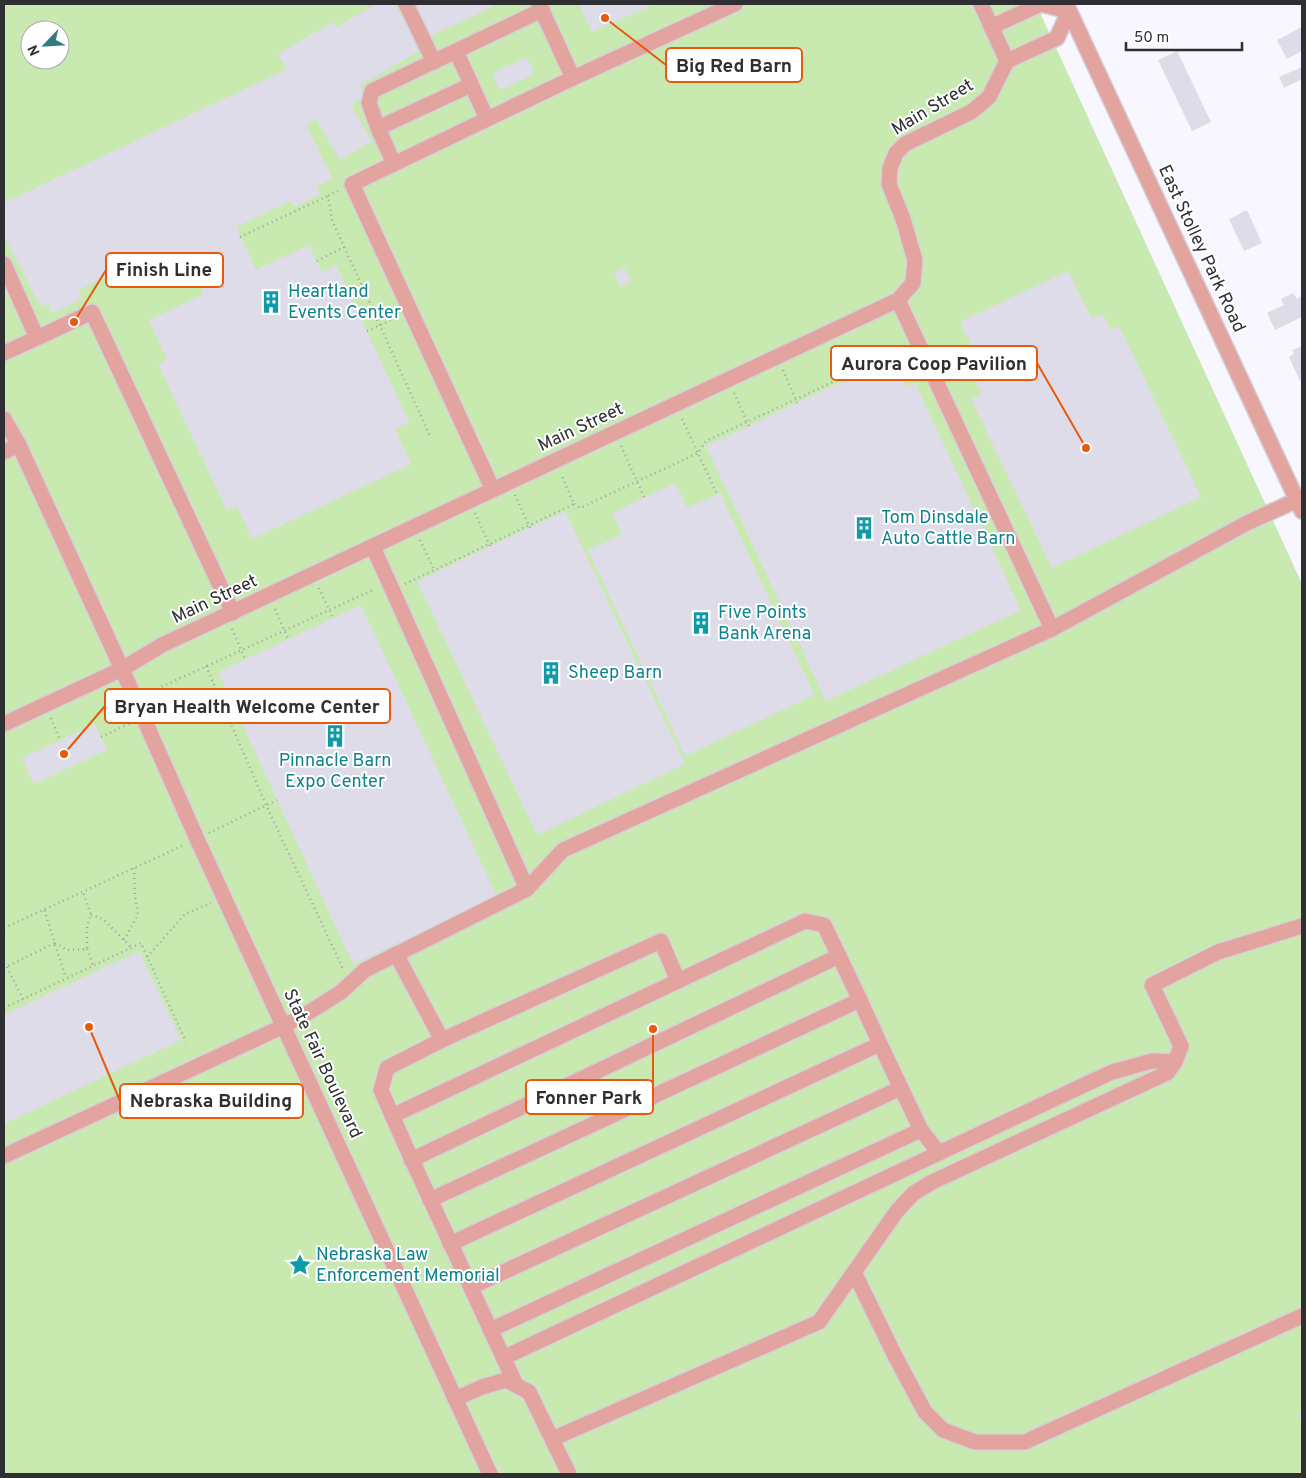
<svg xmlns="http://www.w3.org/2000/svg" width="1306" height="1478" viewBox="0 0 1306 1478" font-family="Overpass,sans-serif">
  <rect width="100%" height="100%" fill="#f8f6fe"/>
  <path fill="#c8eab0" fill-rule="evenodd" d="M4,4h1032l266,580v890h-1298zM30,30h30v30h-30z"/>
  <g fill="#dedce9">
    <polygon points="377,4 394,4 421,50 360,85 366,96 351,105 372,141 340,160 316,119 306,125 332,178 316,187 320,194 295,207 291,201 236,227 256,270 309,245 322,272 336,265 409,422 395,429 411,464 252,539 237,506 227,511 158,364 167,360 149,320 204,294 184,251 130,277 125,268 78,290 82,299 52,314 48,304 40,306 4,235 4,203 287,69 278,54 333,22 336,27"/>
    <polygon points="412,4 498,4 429,37"/>
    <polygon points="579,4 655,4 592,32"/>
    <polygon points="1302,27 1302,51 1287,59 1277,40"/>
    <polygon points="1177,51 1211,122 1192,131 1158,60"/>
    <polygon points="527,57 534,74 500,90 492,73"/>
    <polygon points="1302,67 1302,79 1284,88 1279,77"/>
    <polygon points="1247,210 1262,243 1244,251 1229,219"/>
    <polygon points="624,267 631,281 620,287 614,272"/>
    <polygon points="1068,271 1092,319 1103,314 1111,330 1119,326 1201,497 1052,568 971,399 982,394 972,374 983,369 960,322"/>
    <polygon points="1293,293 1297,299 1302,296 1302,317 1275,330 1267,313 1284,305 1281,299"/>
    <polygon points="1302,346 1302,379 1300,381 1289,357 1294,354 1292,350"/>
    <polygon points="892,358 906,387 915,383 1021,610 826,701 706,446"/>
    <polygon points="675,483 687,508 720,493 814,695 685,756 588,550 622,534 612,513"/>
    <polygon points="565,511 685,764 537,835 417,581"/>
    <polygon points="361,605 497,897 353,964 218,672"/>
    <polygon points="95,724 107,750 34,784 22,758"/>
    <polygon points="139,951 181,1040 4,1124 4,1015"/>
    <polygon points="1302,1412 1302,1425 1298,1414"/>
  </g>
  <g fill="none" stroke-linecap="round" stroke-linejoin="round">
    <defs>
      <g id="minor">
        <polyline points="406,4 434,62"/>
        <polyline points="539,4 573,78"/>
        <polyline points="981,4 1007,61"/>
        <polyline points="1066,4 1302,511"/>
        <polyline points="991,27 1041,4 1069,11 1057,38 1007,61"/>
        <polyline points="456,51 372,91 369,103 378,128 471,85"/>
        <polyline points="487,119 456,51 542,10"/>
        <polyline points="378,128 394,164"/>
        <polyline points="4,264 37,338 92,312 233,613"/>
        <polyline points="4,353 37,338"/>
        <polyline points="4,419 19,445 122,669 197,839 490,1474"/>
        <polyline points="4,452 19,445"/>
        <polyline points="493,490 352,184 573,78 735,4"/>
        <polyline points="1052,629 1247,523 1297,500"/>
        <polyline points="4,724 122,669 162,645 898,300 913,283 915,260 903,219 889,184 890,168 896,153 905,144 971,112 989,97 1007,61"/>
        <polyline points="527,889 563,850 1052,629 898,300"/>
        <polyline points="396,954 442,1040 387,1068 381,1090 406,1147 516,1385"/>
        <polyline points="442,1040 661,941 678,981"/>
        <polyline points="392,1116 805,921 824,925 839,956"/>
        <polyline points="939,1153 1112,1072 1152,1061 1175,1062"/>
        <polyline points="4,1156 284,1026 311,1011 341,992 365,970 527,889 373,547"/>
        <polyline points="411,1160 839,956 860,1000"/>
        <polyline points="430,1200 860,1000 880,1044"/>
        <polyline points="450,1244 880,1044 901,1088"/>
        <polyline points="854,1272 895,1356 925,1412 943,1430 975,1442 1025,1442 1302,1316"/>
        <polyline points="471,1287 901,1088 921,1130 490,1330"/>
        <polyline points="503,1358 939,1153 921,1130"/>
        <polyline points="455,1399 482,1387 506,1380 529,1392 569,1474"/>
        <polyline points="552,1439 819,1322 897,1211 914,1193 932,1182 1167,1073 1175,1062 1181,1046 1152,985 1218,952 1302,926"/>
      </g>
    </defs>
    <use href="#minor" stroke="#d4d2d9" stroke-width="18"/>
    <g stroke="#a3a1a8" stroke-width="2.5" stroke-dasharray="1 4" stroke-linecap="butt">
      <polyline points="338,191 328,196 332,220 430,436"/>
      <polyline points="240,237 328,196"/>
      <polyline points="317,261 344,247"/>
      <polyline points="367,331 398,317"/>
      <polyline points="831,347 846,380"/>
      <polyline points="783,370 797,403"/>
      <polyline points="734,393 749,426"/>
      <polyline points="682,419 717,494"/>
      <polyline points="621,446 644,497"/>
      <polyline points="515,495 530,528"/>
      <polyline points="574,504 580,508 698,453 706,441 904,349"/>
      <polyline points="475,513 490,546"/>
      <polyline points="420,540 435,572"/>
      <polyline points="405,584 574,504 561,474"/>
      <polyline points="319,588 333,618"/>
      <polyline points="275,609 288,639"/>
      <polyline points="232,629 245,659"/>
      <polyline points="206,666 266,805 344,971"/>
      <polyline points="148,693 375,589"/>
      <polyline points="51,718 60,740"/>
      <polyline points="101,737 131,723"/>
      <polyline points="209,833 277,800"/>
      <polyline points="91,915 103,919 132,948"/>
      <polyline points="4,928 184,845"/>
      <polyline points="124,940 138,915 135,897 134,868"/>
      <polyline points="55,943 67,950 87,949 87,926 91,915 83,892"/>
      <polyline points="55,945 66,978"/>
      <polyline points="87,949 93,966"/>
      <polyline points="147,957 185,914 211,903"/>
      <polyline points="7,967 23,999"/>
      <polyline points="4,968 55,943 44,909"/>
      <polyline points="4,1008 141,943 186,1042"/>
    </g>
    <use href="#minor" stroke="#e3a39e" stroke-width="15"/>
  </g>
  <defs>
    <symbol id="building-bare" viewBox="-9 -9 18 18"><path d="M-4-6H4V6H1V3H-1V6H-4ZM-2.5-4.3h1.7v1.8h-1.7ZM.8-4.3h1.7v1.8H.8ZM-2.5-1h1.7V.8h-1.7ZM.8-1h1.7V.8H.8Z" fill="#0f9aa8" stroke="#fff" stroke-width="2.5" paint-order="stroke"/></symbol>
    <symbol id="sight-bare" viewBox="-9 -9 18 18"><path d="M0-6L1.8-2.2L6-1.7L2.9 1.2L3.7 5.4L0 3.3L-3.7 5.4L-2.9 1.2L-6-1.7L-1.8-2.2Z" fill="#0f9aa8" stroke="#fff" stroke-width="2.5" paint-order="stroke"/></symbol>
  </defs>
  <g fill-rule="evenodd">
    <use href="#building-bare" x="255" y="286" width="32" height="32"/>
    <use href="#building-bare" x="848" y="512" width="32" height="32"/>
    <use href="#building-bare" x="685" y="607" width="32" height="32"/>
    <use href="#building-bare" x="535" y="657" width="32" height="32"/>
    <use href="#building-bare" x="319" y="720" width="32" height="32"/>
    <use href="#sight-bare" x="284" y="1249" width="32" height="32"/>
  </g>
  <g text-anchor="middle" dominant-baseline="central" stroke-width="4" stroke-linejoin="round" paint-order="stroke">
    <g font-size="18" fill="#2f2e33" stroke="#fff">
      <text transform="translate(933 108) rotate(-31)">Main Street</text>
      <text transform="translate(1201 249) rotate(65)">East Stolley Park Road</text>
      <text transform="translate(581 428) rotate(-25)">Main Street</text>
      <text transform="translate(215 600) rotate(-25)">Main Street</text>
      <text transform="translate(322 1064) rotate(65)">State Fair Boulevard</text>
    </g>
    <g font-size="18" fill="#0d838f" stroke="#fff" text-anchor="start">
      <text x="288" y="292">Heartland<tspan x="288" dy="21">Events Center</tspan></text>
      <text x="881" y="518">Tom Dinsdale<tspan x="881" dy="21">Auto Cattle Barn</tspan></text>
      <text x="718" y="613">Five Points<tspan x="718" dy="21">Bank Arena</tspan></text>
      <text x="568" y="673">Sheep Barn</text>
      <text x="335" y="761" text-anchor="middle">Pinnacle Barn<tspan x="335" dy="21">Expo Center</tspan></text>
      <text x="316" y="1255">Nebraska Law<tspan x="316" dy="21">Enforcement Memorial</tspan></text>
    </g>
  </g>
  <path fill="none" stroke="#e8590c" stroke-width="2" d="M605 18L666 65M74 322L106 270M1086 448L1037 363M64 754L105 706M653 1029L653 1097M89 1027L120 1101"/>
  <g fill="#e8590c" stroke="#fff" stroke-width="2">
    <circle cx="605" cy="18" r="5"/>
    <circle cx="74" cy="322" r="5"/>
    <circle cx="1086" cy="448" r="5"/>
    <circle cx="64" cy="754" r="5"/>
    <circle cx="653" cy="1029" r="5"/>
    <circle cx="89" cy="1027" r="5"/>
  </g>
  <g fill="#fff" stroke="#e8590c" stroke-width="2">
    <rect x="666" y="48" width="136" height="34" rx="5"/>
    <rect x="106" y="253" width="117" height="34" rx="5"/>
    <rect x="831" y="346" width="206" height="34" rx="5"/>
    <rect x="105" y="689" width="285" height="34" rx="5"/>
    <rect x="526" y="1080" width="127" height="34" rx="5"/>
    <rect x="120" y="1084" width="183" height="34" rx="5"/>
  </g>
  <g font-size="19" text-anchor="middle" font-weight="bold" fill="#2f2e33">
    <text x="734" y="72">Big Red Barn</text>
    <text x="164" y="276">Finish Line</text>
    <text x="934" y="370">Aurora Coop Pavilion</text>
    <text x="247" y="713">Bryan Health Welcome Center</text>
    <text x="589" y="1104">Fonner Park</text>
    <text x="211" y="1107">Nebraska Building</text>
  </g>
  <rect width="1306" height="1478" fill="none" stroke="#2f2e33" stroke-width="10"/>
  <g transform="translate(45 45) rotate(245)"><circle r="24" fill="#ffffff" stroke="#acabad"/>
  <path d="M0-4L9 19L0 12L-9 19Z" fill="#337c7e"/>
  <text y="-8" font-size="14" font-weight="bold" text-anchor="middle" fill="#2f2e33">N</text>
  </g>
  <path d="M1126 42v8h116v-8" fill="none" stroke="#2f2e33" stroke-width="2.5"/>
  <text x="1134" y="42" font-size="15" fill="#2f2e33" stroke="#ffffff" stroke-width="4" paint-order="stroke">50 m</text>
</svg>
